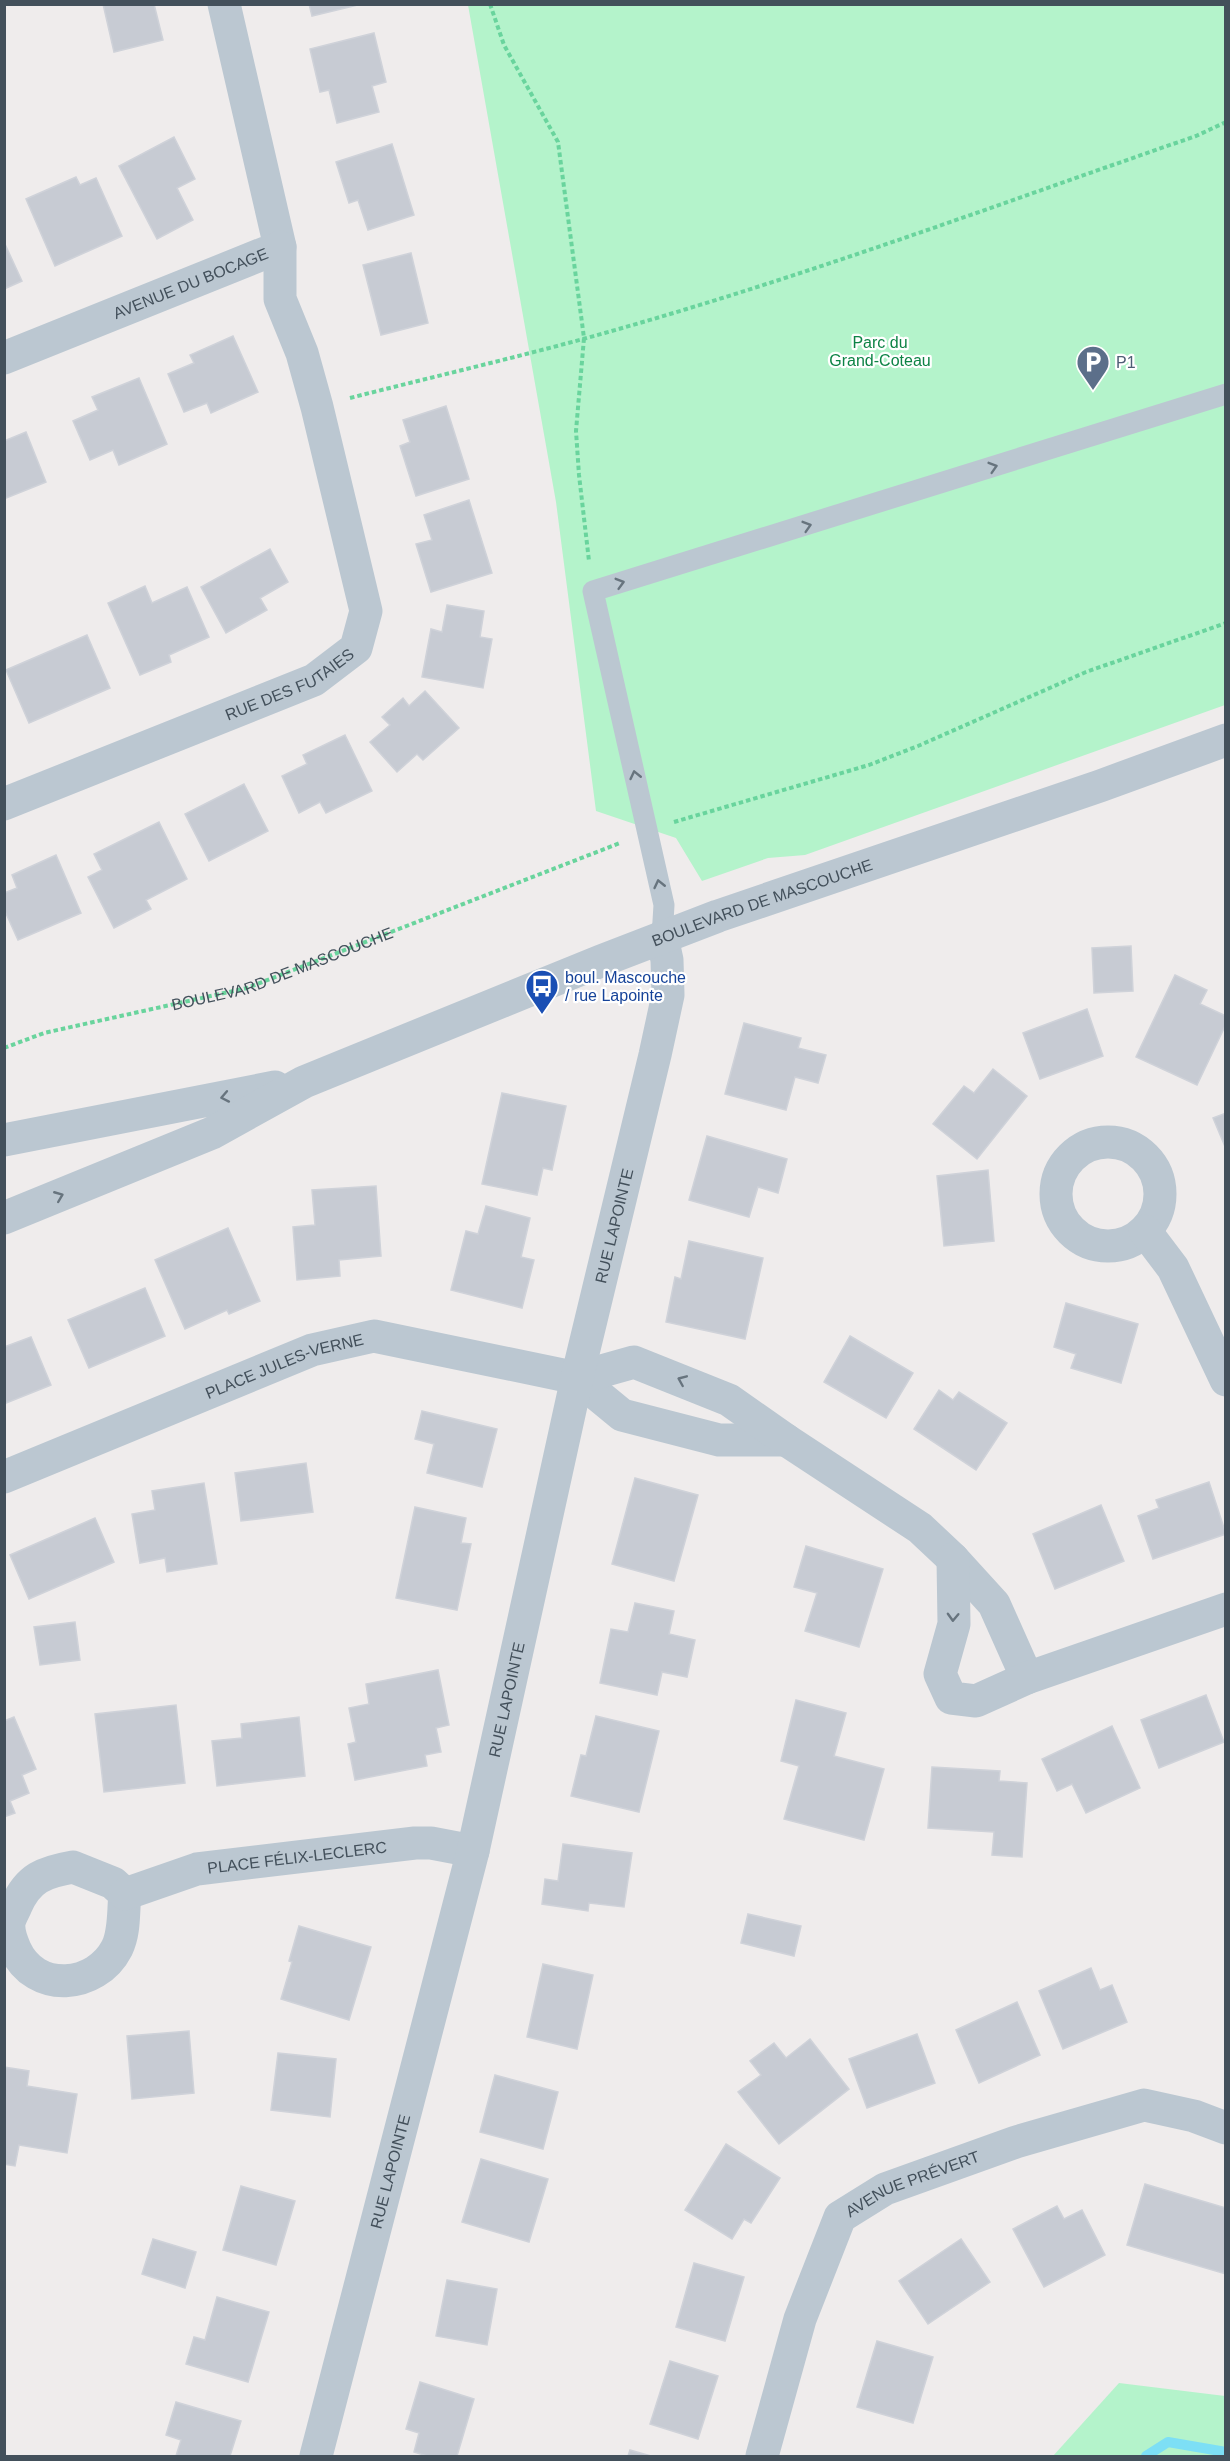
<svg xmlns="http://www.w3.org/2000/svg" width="1230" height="2461" viewBox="0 0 1230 2461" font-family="Arial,sans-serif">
  <rect width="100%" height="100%" fill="#efecec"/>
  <g fill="#b4f3cb">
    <polygon points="468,5 1225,5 1225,705 805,855 768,858 702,881 676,838 596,811 556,502"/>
    <polygon points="1119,2383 1225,2396 1225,2456 1053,2456"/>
  </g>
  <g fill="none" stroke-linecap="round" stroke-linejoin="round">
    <polyline stroke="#7ddff5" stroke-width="10" points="1146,2456 1168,2442 1226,2452"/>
  </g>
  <g fill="#c7cbd3" stroke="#cfd2d9" stroke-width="1.5">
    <polygon points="103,4 154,4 163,40 114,52"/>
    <polygon points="309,4 358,4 358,5 312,16"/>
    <polygon points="374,33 386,82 372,86 379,112 337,123 329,90 320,92 310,49"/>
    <polygon points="174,137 195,179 177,188 193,220 157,239 119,166"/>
    <polygon points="392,144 414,215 368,230 358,200 349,203 336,162"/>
    <polygon points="76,177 80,185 96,178 122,236 55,266 26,199"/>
    <polygon points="4,242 22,281 4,289"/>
    <polygon points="411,253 428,323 381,335 363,265"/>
    <polygon points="233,336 258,392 211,413 207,403 184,412 168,374 194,363 190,355"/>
    <polygon points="139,378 167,444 119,465 113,450 90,460 73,421 98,410 92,397"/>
    <polygon points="446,406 469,479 416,496 400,446 410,442 403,420"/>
    <polygon points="26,432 46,482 4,499 4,441"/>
    <polygon points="469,500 492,573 431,592 416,544 432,540 424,515"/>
    <polygon points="270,549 288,582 260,598 267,610 226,633 201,587"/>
    <polygon points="145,586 152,603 187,587 209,637 169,655 171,662 140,675 108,603"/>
    <polygon points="447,605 484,611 480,637 492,639 483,688 422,677 431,629 442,632"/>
    <polygon points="87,635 110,688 29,723 6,670"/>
    <polygon points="425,691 459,728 423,760 417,754 397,772 370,742 390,725 382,717 403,698 409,706"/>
    <polygon points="345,735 372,791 326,813 320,802 299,813 282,776 307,764 303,755"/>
    <polygon points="244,784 268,831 209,861 185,814"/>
    <polygon points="159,822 187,879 146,900 151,909 114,928 88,877 102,870 94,854"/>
    <polygon points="56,855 81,913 18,940 4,909 4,893 17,888 12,875"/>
    <polygon points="1131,946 1133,991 1094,993 1092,948"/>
    <polygon points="1175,975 1207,990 1200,1004 1226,1016 1226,1024 1197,1085 1136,1057"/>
    <polygon points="1087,1009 1103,1056 1040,1079 1023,1033"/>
    <polygon points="744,1023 801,1038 798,1048 826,1055 818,1083 795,1077 786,1110 725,1094"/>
    <polygon points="993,1069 1027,1096 977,1159 933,1124 964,1086 974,1093"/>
    <polygon points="502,1093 566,1106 552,1170 543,1168 537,1195 482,1184"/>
    <polygon points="1226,1113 1226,1149 1213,1118"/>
    <polygon points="707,1136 787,1159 778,1193 758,1187 749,1217 689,1200"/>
    <polygon points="988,1170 994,1241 944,1246 937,1176"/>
    <polygon points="376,1186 381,1256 339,1260 340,1276 297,1280 293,1227 315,1225 312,1190"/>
    <polygon points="486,1206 530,1218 521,1257 534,1260 522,1308 451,1290 466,1231 478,1234"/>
    <polygon points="228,1228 260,1301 229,1314 227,1310 185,1329 155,1260"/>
    <polygon points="689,1241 763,1258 745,1339 666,1322 675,1277 681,1279"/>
    <polygon points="145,1288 165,1336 89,1368 68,1320"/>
    <polygon points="1066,1303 1138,1324 1121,1383 1071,1368 1076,1354 1054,1347"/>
    <polygon points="850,1336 913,1373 886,1418 824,1382"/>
    <polygon points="31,1337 51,1385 4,1404 4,1347"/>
    <polygon points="939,1390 953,1400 959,1392 1007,1423 976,1470 914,1429"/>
    <polygon points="422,1411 497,1429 482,1487 427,1473 434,1444 415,1439"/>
    <polygon points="306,1463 313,1512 241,1521 235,1473"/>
    <polygon points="635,1478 698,1495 674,1581 612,1564"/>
    <polygon points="1209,1482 1226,1534 1153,1559 1138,1516 1159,1508 1156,1500"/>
    <polygon points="204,1483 217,1564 167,1572 165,1558 140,1563 132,1514 155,1510 152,1491"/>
    <polygon points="1101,1505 1124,1561 1055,1589 1033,1534"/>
    <polygon points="415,1507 466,1518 461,1543 471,1544 457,1610 396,1598"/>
    <polygon points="95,1518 114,1562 29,1599 10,1555"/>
    <polygon points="806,1546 883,1569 859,1647 805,1631 817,1593 794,1587"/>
    <polygon points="635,1603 674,1611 669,1634 695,1640 687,1677 662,1672 657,1695 600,1683 611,1629 628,1632"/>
    <polygon points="75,1622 80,1660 40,1665 34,1627"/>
    <polygon points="438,1670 449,1725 436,1728 441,1752 425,1755 427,1766 355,1780 348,1744 356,1742 349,1708 369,1704 366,1684"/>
    <polygon points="1206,1695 1224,1742 1159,1768 1141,1720"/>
    <polygon points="796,1700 846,1713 834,1756 884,1769 864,1840 784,1819 799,1766 781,1761"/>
    <polygon points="176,1705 185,1783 104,1792 95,1714"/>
    <polygon points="596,1716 659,1731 639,1812 571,1796 581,1755 586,1756"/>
    <polygon points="14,1717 36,1769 22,1775 29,1793 10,1801 15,1813 4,1817 4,1721"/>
    <polygon points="299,1717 305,1776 217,1786 212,1741 242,1738 241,1724"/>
    <polygon points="1112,1726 1140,1788 1086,1813 1072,1784 1057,1791 1042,1759"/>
    <polygon points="932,1767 1000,1771 999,1781 1027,1783 1022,1857 992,1855 994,1832 928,1828"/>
    <polygon points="563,1844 632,1853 624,1907 589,1903 588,1911 542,1904 545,1879 558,1881"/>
    <polygon points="748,1914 801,1926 794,1956 741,1943"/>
    <polygon points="299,1926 371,1947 349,2020 281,1999 292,1962 289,1961"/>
    <polygon points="543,1964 593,1975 577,2049 527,2037"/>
    <polygon points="1091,1968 1100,1990 1112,1985 1127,2022 1063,2049 1039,1991"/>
    <polygon points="1017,2002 1040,2055 979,2083 956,2030"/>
    <polygon points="189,2031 194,2093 132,2099 127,2036"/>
    <polygon points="917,2034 935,2083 867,2108 849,2059"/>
    <polygon points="810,2039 849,2089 779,2144 738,2092 761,2075 750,2061 774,2043 786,2058"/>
    <polygon points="278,2053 336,2059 330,2117 271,2110"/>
    <polygon points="4,2067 29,2071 27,2086 77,2094 67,2153 19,2145 15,2166 4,2164"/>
    <polygon points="495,2075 558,2092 543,2149 480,2132"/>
    <polygon points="726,2144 780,2178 751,2223 744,2219 732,2239 685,2210"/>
    <polygon points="481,2159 548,2179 529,2242 462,2222"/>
    <polygon points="1145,2184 1226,2208 1226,2274 1127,2245"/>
    <polygon points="241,2186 295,2201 276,2265 223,2250"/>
    <polygon points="1057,2206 1064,2219 1082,2210 1105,2255 1044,2287 1013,2229"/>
    <polygon points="153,2239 196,2252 185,2288 142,2274"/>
    <polygon points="961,2239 990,2282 928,2324 899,2281"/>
    <polygon points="694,2263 744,2277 725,2341 676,2327"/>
    <polygon points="447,2280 497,2289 487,2345 436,2336"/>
    <polygon points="217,2297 269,2312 248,2382 186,2364 194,2337 205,2340"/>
    <polygon points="877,2341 933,2357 913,2423 857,2407"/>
    <polygon points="670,2361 718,2376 698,2439 650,2424"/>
    <polygon points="420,2382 474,2399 457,2456 427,2456 414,2452 419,2433 406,2429"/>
    <polygon points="176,2402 241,2421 230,2456 176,2456 181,2440 166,2435"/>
    <polygon points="630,2450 651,2456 628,2456"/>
  </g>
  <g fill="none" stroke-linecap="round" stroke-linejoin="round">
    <g stroke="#69d49d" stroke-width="4" stroke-dasharray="4.5 3" stroke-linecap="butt">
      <polyline points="490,4 504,45 558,142 584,338 576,431 579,475 589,561"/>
      <path d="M350,398c78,-20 156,-38 233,-59 208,-57 410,-133 613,-203l30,-14"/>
      <polyline points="674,822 869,765 918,746 1086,672 1226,623"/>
      <path id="s1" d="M4,1048l40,-15 203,-45 373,-145"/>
    </g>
    <polyline stroke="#bbc7d1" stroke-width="21" points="662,937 664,905 593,591 1226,394"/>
    <g stroke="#bbc7d1" stroke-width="33">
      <path id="s2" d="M4,358l276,-111 -56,-243"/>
      <path id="s3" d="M4,804l310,-124 42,-32 10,-37 -49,-204 -15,-54 -22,-54v-52"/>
      <circle cx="1108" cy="1194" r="52"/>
      <polyline points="1145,1231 1173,1268 1226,1380"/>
      <polyline points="577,1378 622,1415 719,1440 786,1440"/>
      <path id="s4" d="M4,1477l308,-127 62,-14 203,42 57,-16 95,38 57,40 134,88 33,31 41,45 33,74"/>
      <polyline points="953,1559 954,1624 940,1674 951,1698 976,1701 1027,1678 1226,1609"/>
      <path d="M73,1867l40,16 12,11c-2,17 0,38 -8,54 -21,41 -82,46 -102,1 -3,-7 -7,-18 -6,-26 1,-6 5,-12 7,-17 12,-28 28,-34 57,-39z"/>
      <path id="s5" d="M125,1894l72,-25 218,-26h16l42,8"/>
      <path id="s6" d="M316,2456l157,-605 104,-473 78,-323 13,-60 -1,-35 -5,-23"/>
      <path id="s7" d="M762,2456l38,-137 40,-102 45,-28 131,-47 128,-37 50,11 32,12"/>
    </g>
    <g stroke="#bbc7d1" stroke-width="33">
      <polyline points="4,1140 275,1087"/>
      <path id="s8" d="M4,1218l208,-85 92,-51 297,-121 117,-45 382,-130 126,-46"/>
    </g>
  </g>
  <defs><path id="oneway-chevron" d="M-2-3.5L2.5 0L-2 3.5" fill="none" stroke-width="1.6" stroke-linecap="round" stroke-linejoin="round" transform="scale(1.5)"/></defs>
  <g stroke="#67747e">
    <use href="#oneway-chevron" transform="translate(993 467) rotate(-17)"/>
    <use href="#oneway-chevron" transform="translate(807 526) rotate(-17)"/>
    <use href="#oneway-chevron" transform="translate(620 583) rotate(-16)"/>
    <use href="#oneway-chevron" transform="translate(635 775) rotate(-103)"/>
    <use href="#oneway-chevron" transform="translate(659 884) rotate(-103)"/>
    <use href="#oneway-chevron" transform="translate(225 1097) rotate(169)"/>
    <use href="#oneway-chevron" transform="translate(59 1196) rotate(-22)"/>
    <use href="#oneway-chevron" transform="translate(682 1380) rotate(-157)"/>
    <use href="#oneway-chevron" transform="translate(953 1617) rotate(92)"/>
  </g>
  <defs>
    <symbol id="parking-pin" viewBox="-11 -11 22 30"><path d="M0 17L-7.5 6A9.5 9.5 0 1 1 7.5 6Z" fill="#5c6f8a" stroke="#fff"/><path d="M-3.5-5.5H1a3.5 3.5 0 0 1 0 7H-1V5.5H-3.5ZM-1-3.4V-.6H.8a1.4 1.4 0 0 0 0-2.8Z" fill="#fff"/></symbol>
    <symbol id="bus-pin" viewBox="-11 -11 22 30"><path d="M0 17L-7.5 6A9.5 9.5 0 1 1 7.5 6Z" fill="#1a4fb4" stroke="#fff"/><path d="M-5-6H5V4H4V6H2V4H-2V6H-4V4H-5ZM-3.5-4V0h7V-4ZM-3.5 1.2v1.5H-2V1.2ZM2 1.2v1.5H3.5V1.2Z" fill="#fff"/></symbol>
  </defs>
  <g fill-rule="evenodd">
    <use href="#parking-pin" x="1074" y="343" width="38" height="52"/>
    <use href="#bus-pin" x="523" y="967" width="38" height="52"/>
  </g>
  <g text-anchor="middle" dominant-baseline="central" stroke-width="4.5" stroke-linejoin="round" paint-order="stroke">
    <g font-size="16" fill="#43505b" stroke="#fff">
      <text stroke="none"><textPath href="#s2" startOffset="201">AVENUE DU BOCAGE</textPath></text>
      <text stroke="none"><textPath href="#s3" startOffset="310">RUE DES FUTAIES</textPath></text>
      <text stroke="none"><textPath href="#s8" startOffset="822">BOULEVARD DE MASCOUCHE</textPath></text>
      <text stroke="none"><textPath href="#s1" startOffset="290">BOULEVARD DE MASCOUCHE</textPath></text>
      <text stroke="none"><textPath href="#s6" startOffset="1266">RUE LAPOINTE</textPath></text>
      <text stroke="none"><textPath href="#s4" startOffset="302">PLACE JULES-VERNE</textPath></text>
      <text stroke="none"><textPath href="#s6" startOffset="780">RUE LAPOINTE</textPath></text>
      <text stroke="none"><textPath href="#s5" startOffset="177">PLACE FÉLIX-LECLERC</textPath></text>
      <text stroke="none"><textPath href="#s6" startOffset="294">RUE LAPOINTE</textPath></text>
      <text stroke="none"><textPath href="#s7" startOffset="332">AVENUE PRÉVERT</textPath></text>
    </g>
    <g font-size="16" fill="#0d8345" stroke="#fff">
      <text x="880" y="342">Parc du<tspan x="880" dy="18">Grand-Coteau</tspan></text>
    </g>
    <g font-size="16" fill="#4e5e75" stroke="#fff" text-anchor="start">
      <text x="1116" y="362">P1</text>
    </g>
    <g font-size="16" fill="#164399" stroke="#fff" text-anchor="start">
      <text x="565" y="977">boul. Mascouche<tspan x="565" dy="18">/ rue Lapointe</tspan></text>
    </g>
  </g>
  <rect width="1230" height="2461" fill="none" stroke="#43505b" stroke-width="12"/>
</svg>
